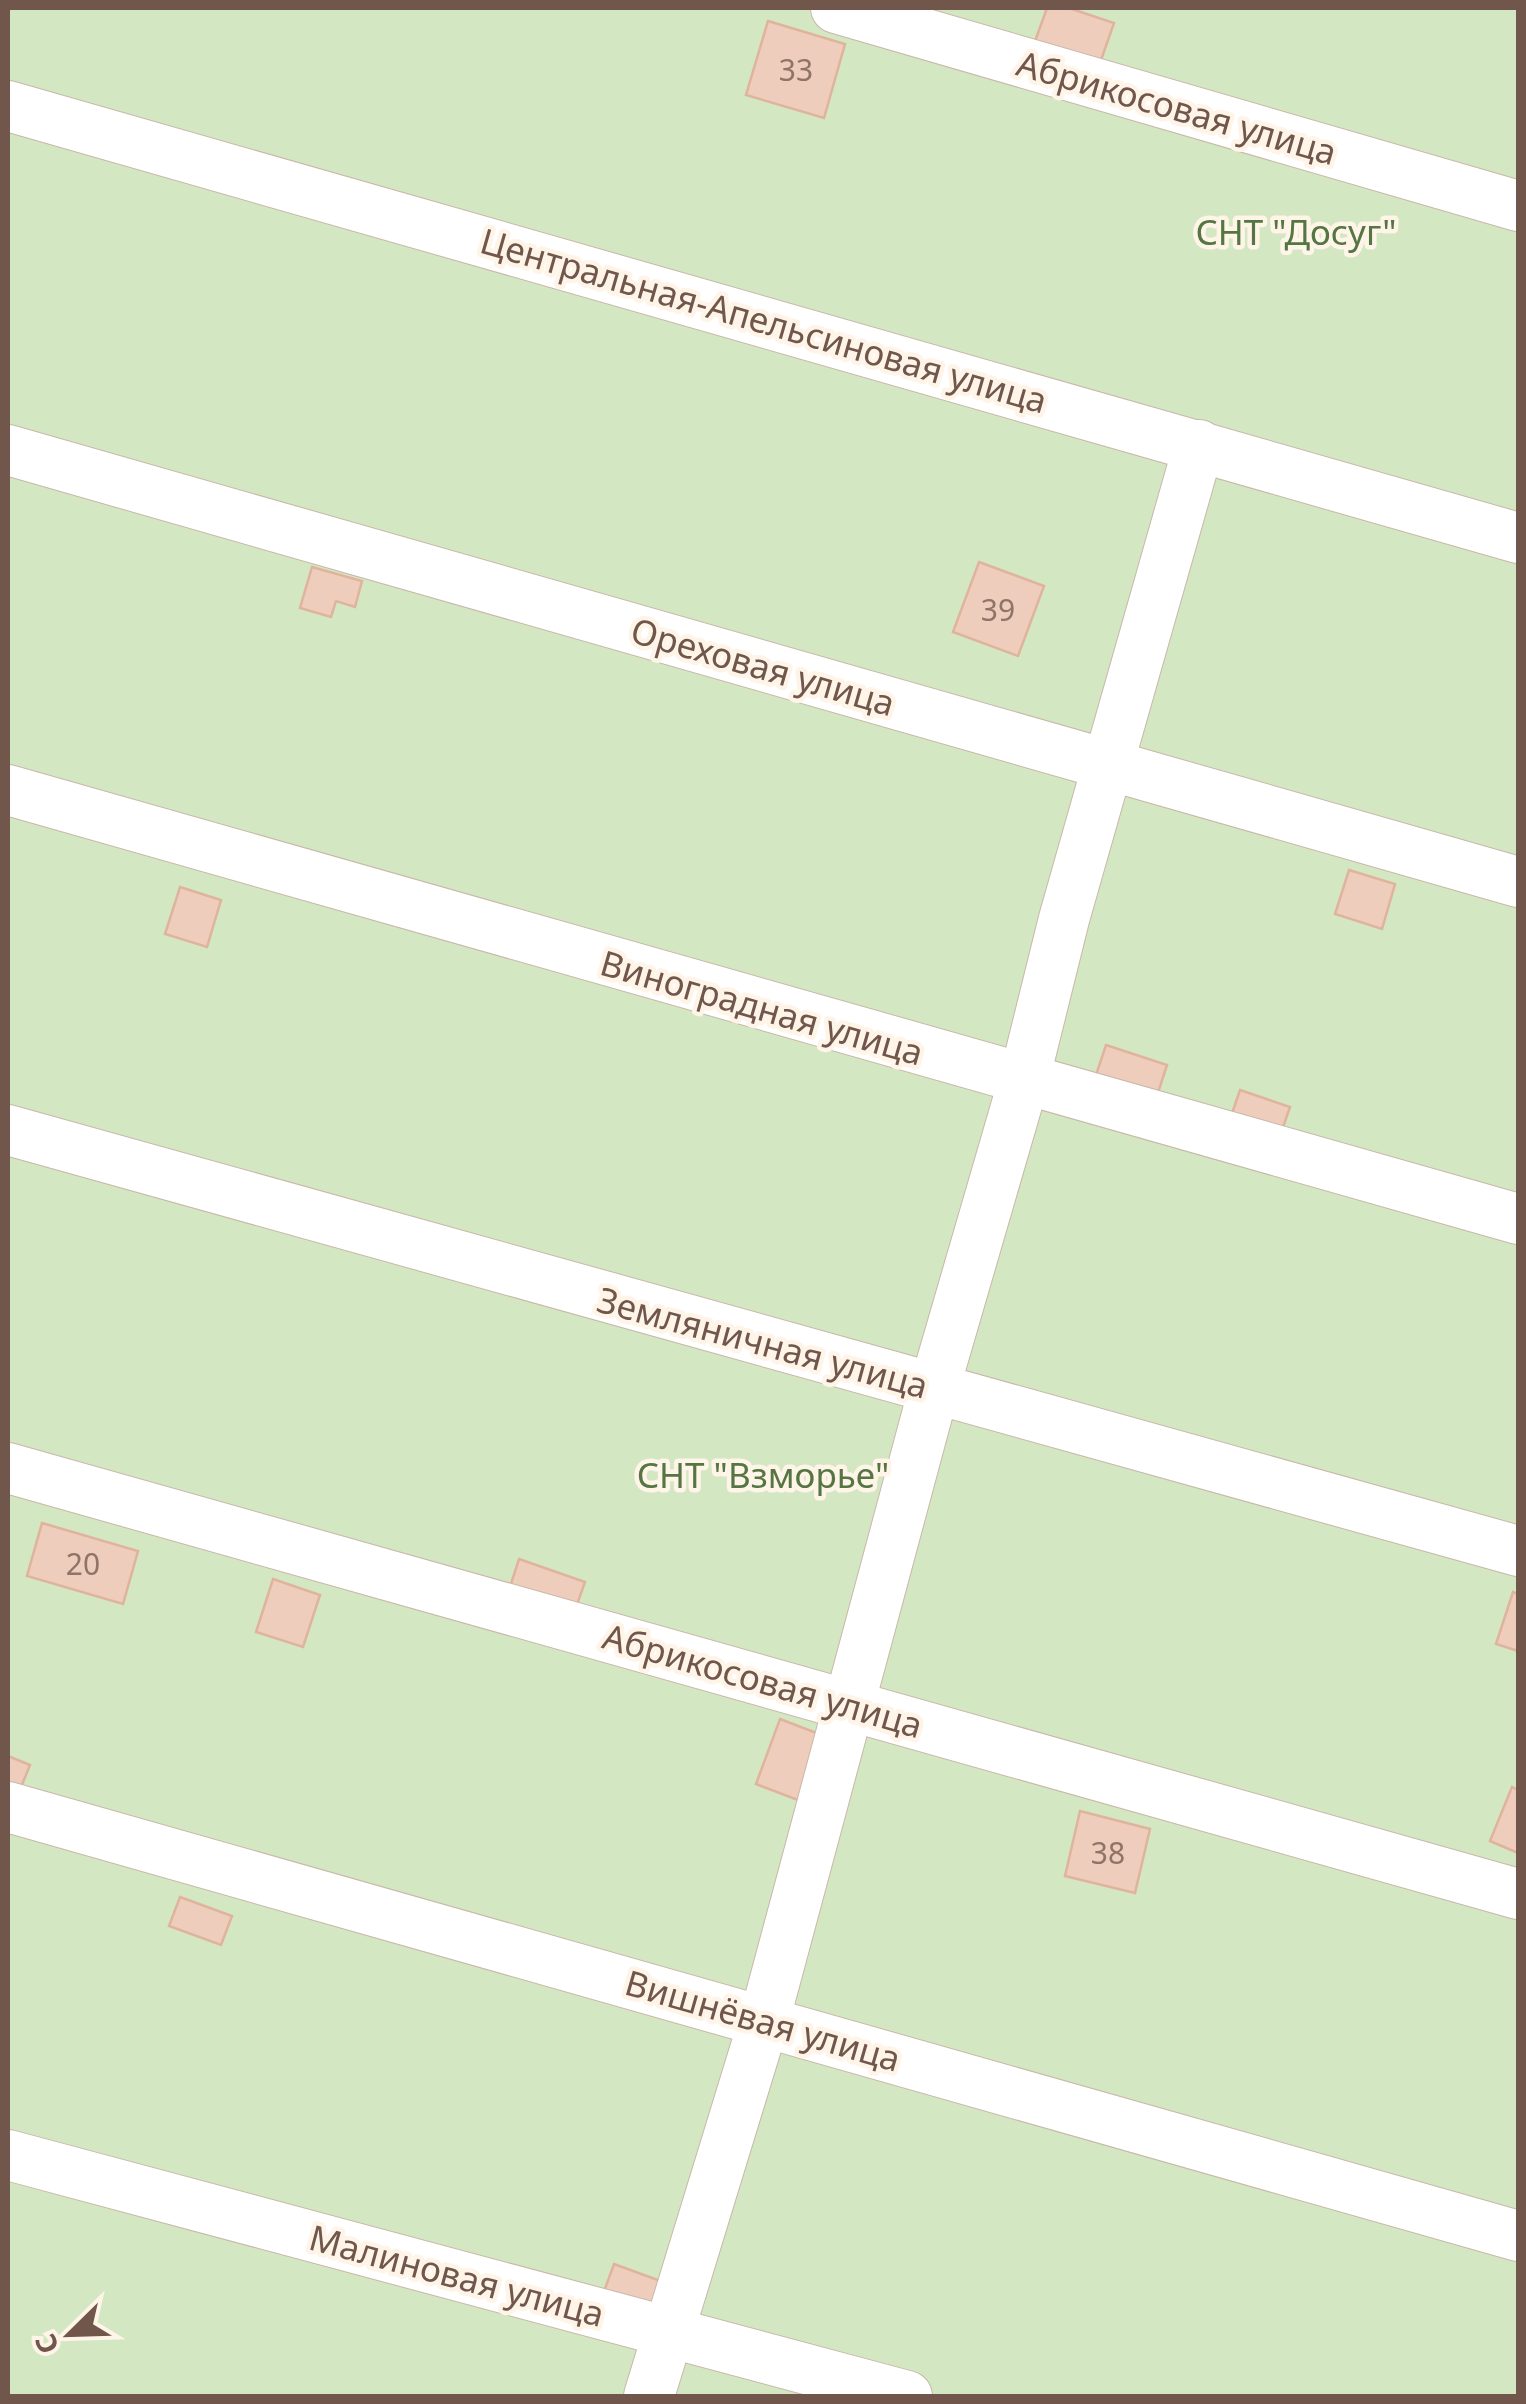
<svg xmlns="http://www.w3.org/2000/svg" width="1526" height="2404" viewBox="0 0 1526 2404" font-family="'Noto Sans',sans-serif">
  <rect width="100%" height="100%" fill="#faf0e2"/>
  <g fill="#d3e7c2">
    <polygon points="8,8 1518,8 1518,528 8,90"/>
    <polygon points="8,117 1518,552 1518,2396 8,2396"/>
  </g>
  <g fill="#eecdbc" stroke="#e0b39d" stroke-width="2.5">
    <polygon points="1047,8 1069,8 1114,23 1099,66 1034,44"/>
    <polygon points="768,21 845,44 824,118 746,95"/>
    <polygon points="979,562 1044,586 1018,656 953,632"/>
    <polygon points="312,567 362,581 355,607 336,601 331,617 300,608"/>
    <polygon points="1349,870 1395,884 1382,929 1335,914"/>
    <polygon points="180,887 221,900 207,947 165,934"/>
    <polygon points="1106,1045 1167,1065 1155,1102 1094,1081"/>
    <polygon points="1240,1090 1290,1107 1279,1139 1229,1122"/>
    <polygon points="42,1523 138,1551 123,1604 27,1576"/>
    <polygon points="519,1559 585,1582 573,1616 508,1593"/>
    <polygon points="273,1579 320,1595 303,1647 256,1632"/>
    <polygon points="1513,1592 1518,1594 1518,1651 1496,1644"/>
    <polygon points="780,1719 827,1737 803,1802 756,1784"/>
    <polygon points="8,1756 30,1765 15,1802 8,1799"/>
    <polygon points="1512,1787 1518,1790 1518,1853 1490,1841"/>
    <polygon points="1080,1811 1150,1829 1135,1893 1065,1876"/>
    <polygon points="180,1897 232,1916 221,1945 169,1926"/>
    <polygon points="614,2264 666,2283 654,2316 602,2297"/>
  </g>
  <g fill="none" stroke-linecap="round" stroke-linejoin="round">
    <defs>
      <g id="minor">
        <polyline points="836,8 1518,206"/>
        <polyline points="8,106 1518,538"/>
        <polyline points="8,450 1518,882"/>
        <polyline points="8,790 1518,1219"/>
        <polyline points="8,1130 1518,1551"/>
        <polyline points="8,1468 1518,1894"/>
        <polyline points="8,1807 1518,2236"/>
        <polyline points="8,2155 907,2396"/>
        <polyline points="649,2396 764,2021 934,1389 1024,1080 1064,919 1199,445"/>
      </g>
    </defs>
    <use href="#minor" stroke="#cab7aa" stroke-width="52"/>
    <use href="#minor" stroke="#fff" stroke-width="50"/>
  </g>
  <g text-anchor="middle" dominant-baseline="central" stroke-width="9" stroke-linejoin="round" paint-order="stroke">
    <g font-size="30" fill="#907467">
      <text x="796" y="69">33</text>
      <text x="998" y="609">39</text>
      <text x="83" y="1563">20</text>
      <text x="1108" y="1852">38</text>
    </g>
    <g font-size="35" fill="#70564b" stroke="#fef4e8">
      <text transform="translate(1177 107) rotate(16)">Абрикосовая улица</text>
      <text transform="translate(764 320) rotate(16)">Центральная-Апельсиновая улица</text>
      <text transform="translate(763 666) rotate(16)">Ореховая улица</text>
      <text transform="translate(762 1007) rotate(16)">Виноградная улица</text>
      <text transform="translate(763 1342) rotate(15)">Земляничная улица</text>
      <text transform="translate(763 1680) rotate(16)">Абрикосовая улица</text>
      <text transform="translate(763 2020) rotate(16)">Вишнёвая улица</text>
      <text transform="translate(457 2275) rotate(15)">Малиновая улица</text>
    </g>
    <g font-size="35" fill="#557643" stroke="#fef4e8">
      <text x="1296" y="231">СНТ "Досуг"</text>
      <text x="763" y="1474">СНТ "Взморье"</text>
    </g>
  </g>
  <rect width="1526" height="2404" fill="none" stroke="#70564b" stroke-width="20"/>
  <g transform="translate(70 2334) rotate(247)" stroke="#fef4e8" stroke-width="8" paint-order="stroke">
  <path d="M0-8L18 38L0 25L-18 38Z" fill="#70564b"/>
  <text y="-15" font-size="28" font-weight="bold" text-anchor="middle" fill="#70564b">С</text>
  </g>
</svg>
